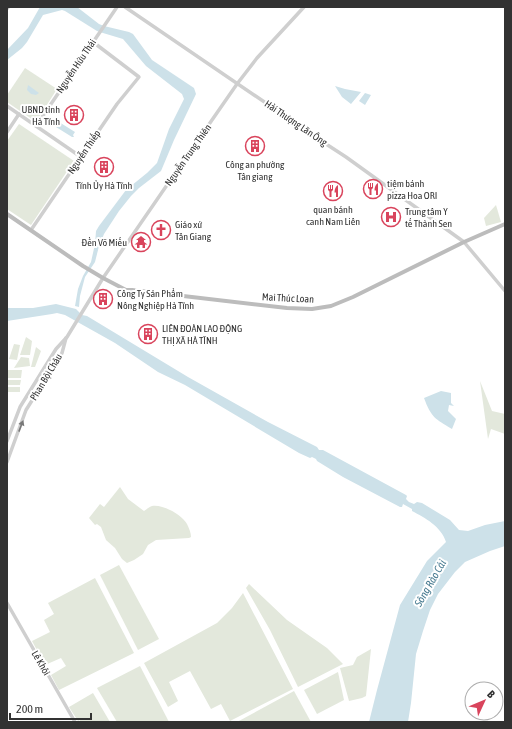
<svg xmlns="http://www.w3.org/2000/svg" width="512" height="729" viewBox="0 0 512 729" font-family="'Asap Condensed',sans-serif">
  <rect width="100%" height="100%" fill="#fff"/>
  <g fill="#e3e8dc">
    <polygon points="25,68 57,89 36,122 7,102 7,95"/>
    <polygon points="19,124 74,161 31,225 7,209 7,141"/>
    <polygon points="496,205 501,222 486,226 484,218"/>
    <polygon points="26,337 32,341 30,355 20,355"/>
    <polygon points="14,344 20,345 17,360 9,359"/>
    <polygon points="36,347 41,351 35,367 31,367"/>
    <polygon points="21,357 29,358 30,366 14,368"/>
    <polygon points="7,370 22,370 21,378 7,378"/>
    <polygon points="7,380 21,380 20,385 7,385"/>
    <polygon points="480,381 492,411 505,414 505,434 491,429 488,439"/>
    <rect x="7" y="387" width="13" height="5"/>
    <path d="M120,487l8,12 16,12c3,-2 5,-4 8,-5 11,-2 30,9 35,18 2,4 4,9 4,13l-2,1 -33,2 -8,5 -5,9 -9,6 -7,3 -5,-4 -7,-11 -9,-8 -5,-13 -4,-3 -2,1 -6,-7 11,-14 4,3z"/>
    <polygon points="119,565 159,639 138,650 100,575"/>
    <polygon points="95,578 134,653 59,690 51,675 66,666 61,658 45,665 32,641 50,632 44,620 54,614 48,603"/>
    <polygon points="249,584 287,620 327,648 343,664 298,687 270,630 246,588"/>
    <polygon points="243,593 293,689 230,721 221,704 211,709 190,671 169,682 178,701 168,707 144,663 217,623 232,608"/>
    <polygon points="371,649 366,696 362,698 349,701 340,668 353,665 357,657"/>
    <polygon points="140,666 169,722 117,722 97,688"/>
    <polygon points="338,672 344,700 317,714 304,690"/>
    <polygon points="294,691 311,722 237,722"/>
    <polygon points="93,693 110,722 80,722 80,720 78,721 69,707"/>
  </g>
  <g fill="#cde1e9">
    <polygon points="40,7 77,7 99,24 104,26 129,32 133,34 152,60 194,88 196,94 174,140 161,171 139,188 131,196 119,211 104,234 99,246 95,262 85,277 80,296 79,307 75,306 78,289 83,276 91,262 95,244 96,231 99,226 126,190 147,173 157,163 169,129 184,99 182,94 146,66 123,39 103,33 97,31 65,11 62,10 43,15 27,42 22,48 7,60 7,50 28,28"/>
    <polygon points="28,85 39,93 36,95 31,94 27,90"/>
    <polygon points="335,86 345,89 361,92 351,104 342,97"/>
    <polygon points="365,93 371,95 365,105 359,101"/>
    <polygon points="59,122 75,132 73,135 74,137 72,137 56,127"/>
    <path d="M56,304l20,5 6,6 5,1 101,61 80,45 49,25 2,3h4l83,45 1,1 -1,3 3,3 5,2 3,-2 5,1 28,17 9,10 9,1 17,-6 20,-4v25l-15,5 -25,11 -10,10 -17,22 -8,16 -7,21 -7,23 -5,49 -3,19h-39l8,-32 23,-85 27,-44 19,-19c-5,-16 -21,-24 -34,-31v-2l-9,-5 -1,3h-2l-57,-30 -26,-16 -1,-2 -4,-2 -2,1 -11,-5 -114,-68 -27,-13 -43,-29 -50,-28 -8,-2 -5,1 -45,7v-13h26z"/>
    <path d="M441,391l10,2v10l3,3 -5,-1 -1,6 8,8 -4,10c-17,-10 -21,-12 -28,-31z"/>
  </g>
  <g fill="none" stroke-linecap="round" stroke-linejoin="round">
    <g stroke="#cfcfcf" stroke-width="3.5">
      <polyline points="125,7 323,142 346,157 464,242 505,291"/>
      <polyline points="7,106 81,157"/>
      <polyline points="36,126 117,7"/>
      <polyline points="7,132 19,114"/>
      <polyline points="31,230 117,104 139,77 93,42"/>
      <polyline points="7,441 20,407 56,349 67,337 103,278 187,156 237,84 257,58 304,7"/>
      <polyline points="7,462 26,410 62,353 66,338"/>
      <polyline points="7,603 75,722"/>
    </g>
    <g stroke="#bcbcbc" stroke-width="4">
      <polyline points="7,8 8,7"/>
      <polyline points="7,214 83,266 103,278 126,290 132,290 287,308 312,309 331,306 353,297 464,242 505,224"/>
    </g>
  </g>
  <defs><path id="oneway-solid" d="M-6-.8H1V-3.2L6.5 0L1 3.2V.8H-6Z"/></defs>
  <use fill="#797979" href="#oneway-solid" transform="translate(21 426) rotate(-69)"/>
  <defs>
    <symbol id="building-ring" viewBox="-11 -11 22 22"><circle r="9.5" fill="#fff" stroke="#d9445c" stroke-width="1.5"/><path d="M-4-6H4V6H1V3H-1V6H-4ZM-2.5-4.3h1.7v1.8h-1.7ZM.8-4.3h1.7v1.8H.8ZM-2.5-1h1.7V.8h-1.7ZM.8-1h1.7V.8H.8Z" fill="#d9445c"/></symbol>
    <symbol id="restaurant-ring" viewBox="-11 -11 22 22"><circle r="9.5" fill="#fff" stroke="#d9445c" stroke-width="1.5"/><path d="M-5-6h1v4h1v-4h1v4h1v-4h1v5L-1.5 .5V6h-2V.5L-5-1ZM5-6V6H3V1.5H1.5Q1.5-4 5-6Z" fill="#d9445c"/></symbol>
    <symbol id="hospital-ring" viewBox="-11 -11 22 22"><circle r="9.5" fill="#fff" stroke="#d9445c" stroke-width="1.5"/><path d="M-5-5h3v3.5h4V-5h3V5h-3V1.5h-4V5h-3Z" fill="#d9445c"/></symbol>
    <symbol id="church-ring" viewBox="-11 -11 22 22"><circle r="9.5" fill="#fff" stroke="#d9445c" stroke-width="1.5"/><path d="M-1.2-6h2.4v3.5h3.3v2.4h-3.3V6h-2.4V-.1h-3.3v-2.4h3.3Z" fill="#d9445c"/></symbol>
    <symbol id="temple-ring" viewBox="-11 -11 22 22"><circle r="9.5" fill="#fff" stroke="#d9445c" stroke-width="1.5"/><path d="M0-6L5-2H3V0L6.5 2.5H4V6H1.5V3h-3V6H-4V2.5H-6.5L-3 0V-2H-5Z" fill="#d9445c"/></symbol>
  </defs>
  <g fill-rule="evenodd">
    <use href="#building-ring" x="63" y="104" width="22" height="22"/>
    <use href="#building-ring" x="244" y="135" width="22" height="22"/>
    <use href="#building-ring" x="93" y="156" width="22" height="22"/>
    <use href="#restaurant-ring" x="362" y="178" width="22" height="22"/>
    <use href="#restaurant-ring" x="322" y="180" width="22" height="22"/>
    <use href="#hospital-ring" x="380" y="206" width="22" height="22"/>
    <use href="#church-ring" x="150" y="219" width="22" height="22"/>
    <use href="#temple-ring" x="130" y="231" width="22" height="22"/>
    <use href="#building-ring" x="92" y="288" width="22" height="22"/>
    <use href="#building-ring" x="137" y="323" width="22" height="22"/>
  </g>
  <g text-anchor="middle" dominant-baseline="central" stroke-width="4" stroke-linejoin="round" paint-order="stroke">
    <g font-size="10" fill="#323232" stroke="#fff">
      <text transform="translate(76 66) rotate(-56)">Nguyễn Hứu Thái</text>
      <text transform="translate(296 123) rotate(34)">Hải Thượng Lãn Ông</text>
      <text transform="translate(84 152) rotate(-56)">Nguyễn Thiếp</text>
      <text transform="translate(188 155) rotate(-55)">Nguyễn Trung Thiên</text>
      <text transform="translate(288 298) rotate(3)">Mai Thúc Loan</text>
      <text transform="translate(46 377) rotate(-59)">Phan Bội Châu</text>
      <text transform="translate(41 663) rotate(60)">Lê Khôi</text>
    </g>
    <g font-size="10" fill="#323232" stroke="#fff" text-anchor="start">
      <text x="60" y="109" text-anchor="end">UBND tỉnh<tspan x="60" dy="12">Hà Tĩnh</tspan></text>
      <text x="255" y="164" text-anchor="middle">Công an phường<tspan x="255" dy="12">Tân giang</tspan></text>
      <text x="387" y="183">tiệm bánh<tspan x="387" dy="12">pizza Hoa ORI</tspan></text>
      <text x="104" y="185" text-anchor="middle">Tĩnh Ủy Hà Tĩnh</text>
      <text x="333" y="209" text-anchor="middle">quan bánh<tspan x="333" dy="12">canh Nam Liên</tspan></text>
      <text x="405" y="211">Trung tâm Y<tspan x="405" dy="12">tế Thành Sen</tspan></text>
      <text x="175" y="224">Giáo xứ<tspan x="175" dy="12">Tân Giang</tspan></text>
      <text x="127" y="242" text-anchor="end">Đền Võ Miếu</text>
      <text x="117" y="293">Công Ty Sản Phẩm<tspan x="117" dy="12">Nông Nghiệp Hà Tĩnh</tspan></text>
      <text x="162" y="328">LIÊN ĐOÀN LAO ĐỘNG<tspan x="162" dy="12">THỊ XÃ HÀ TĨNH</tspan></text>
    </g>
    <g font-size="11" font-style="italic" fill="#45798f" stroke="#fff">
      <text transform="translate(430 583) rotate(-60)">Sông Rào Cái</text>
    </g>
  </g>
  <rect width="512" height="729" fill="none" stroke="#323232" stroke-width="16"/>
  <g transform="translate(484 701) rotate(46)"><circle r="19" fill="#ffffff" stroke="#adadad"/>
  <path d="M0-3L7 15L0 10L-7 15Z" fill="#d9445c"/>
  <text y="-6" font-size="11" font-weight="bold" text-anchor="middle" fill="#323232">B</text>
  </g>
  <path d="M10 713v6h81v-6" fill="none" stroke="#323232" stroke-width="2"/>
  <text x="16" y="713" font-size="12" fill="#323232" stroke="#ffffff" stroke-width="3" paint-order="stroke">200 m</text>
</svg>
